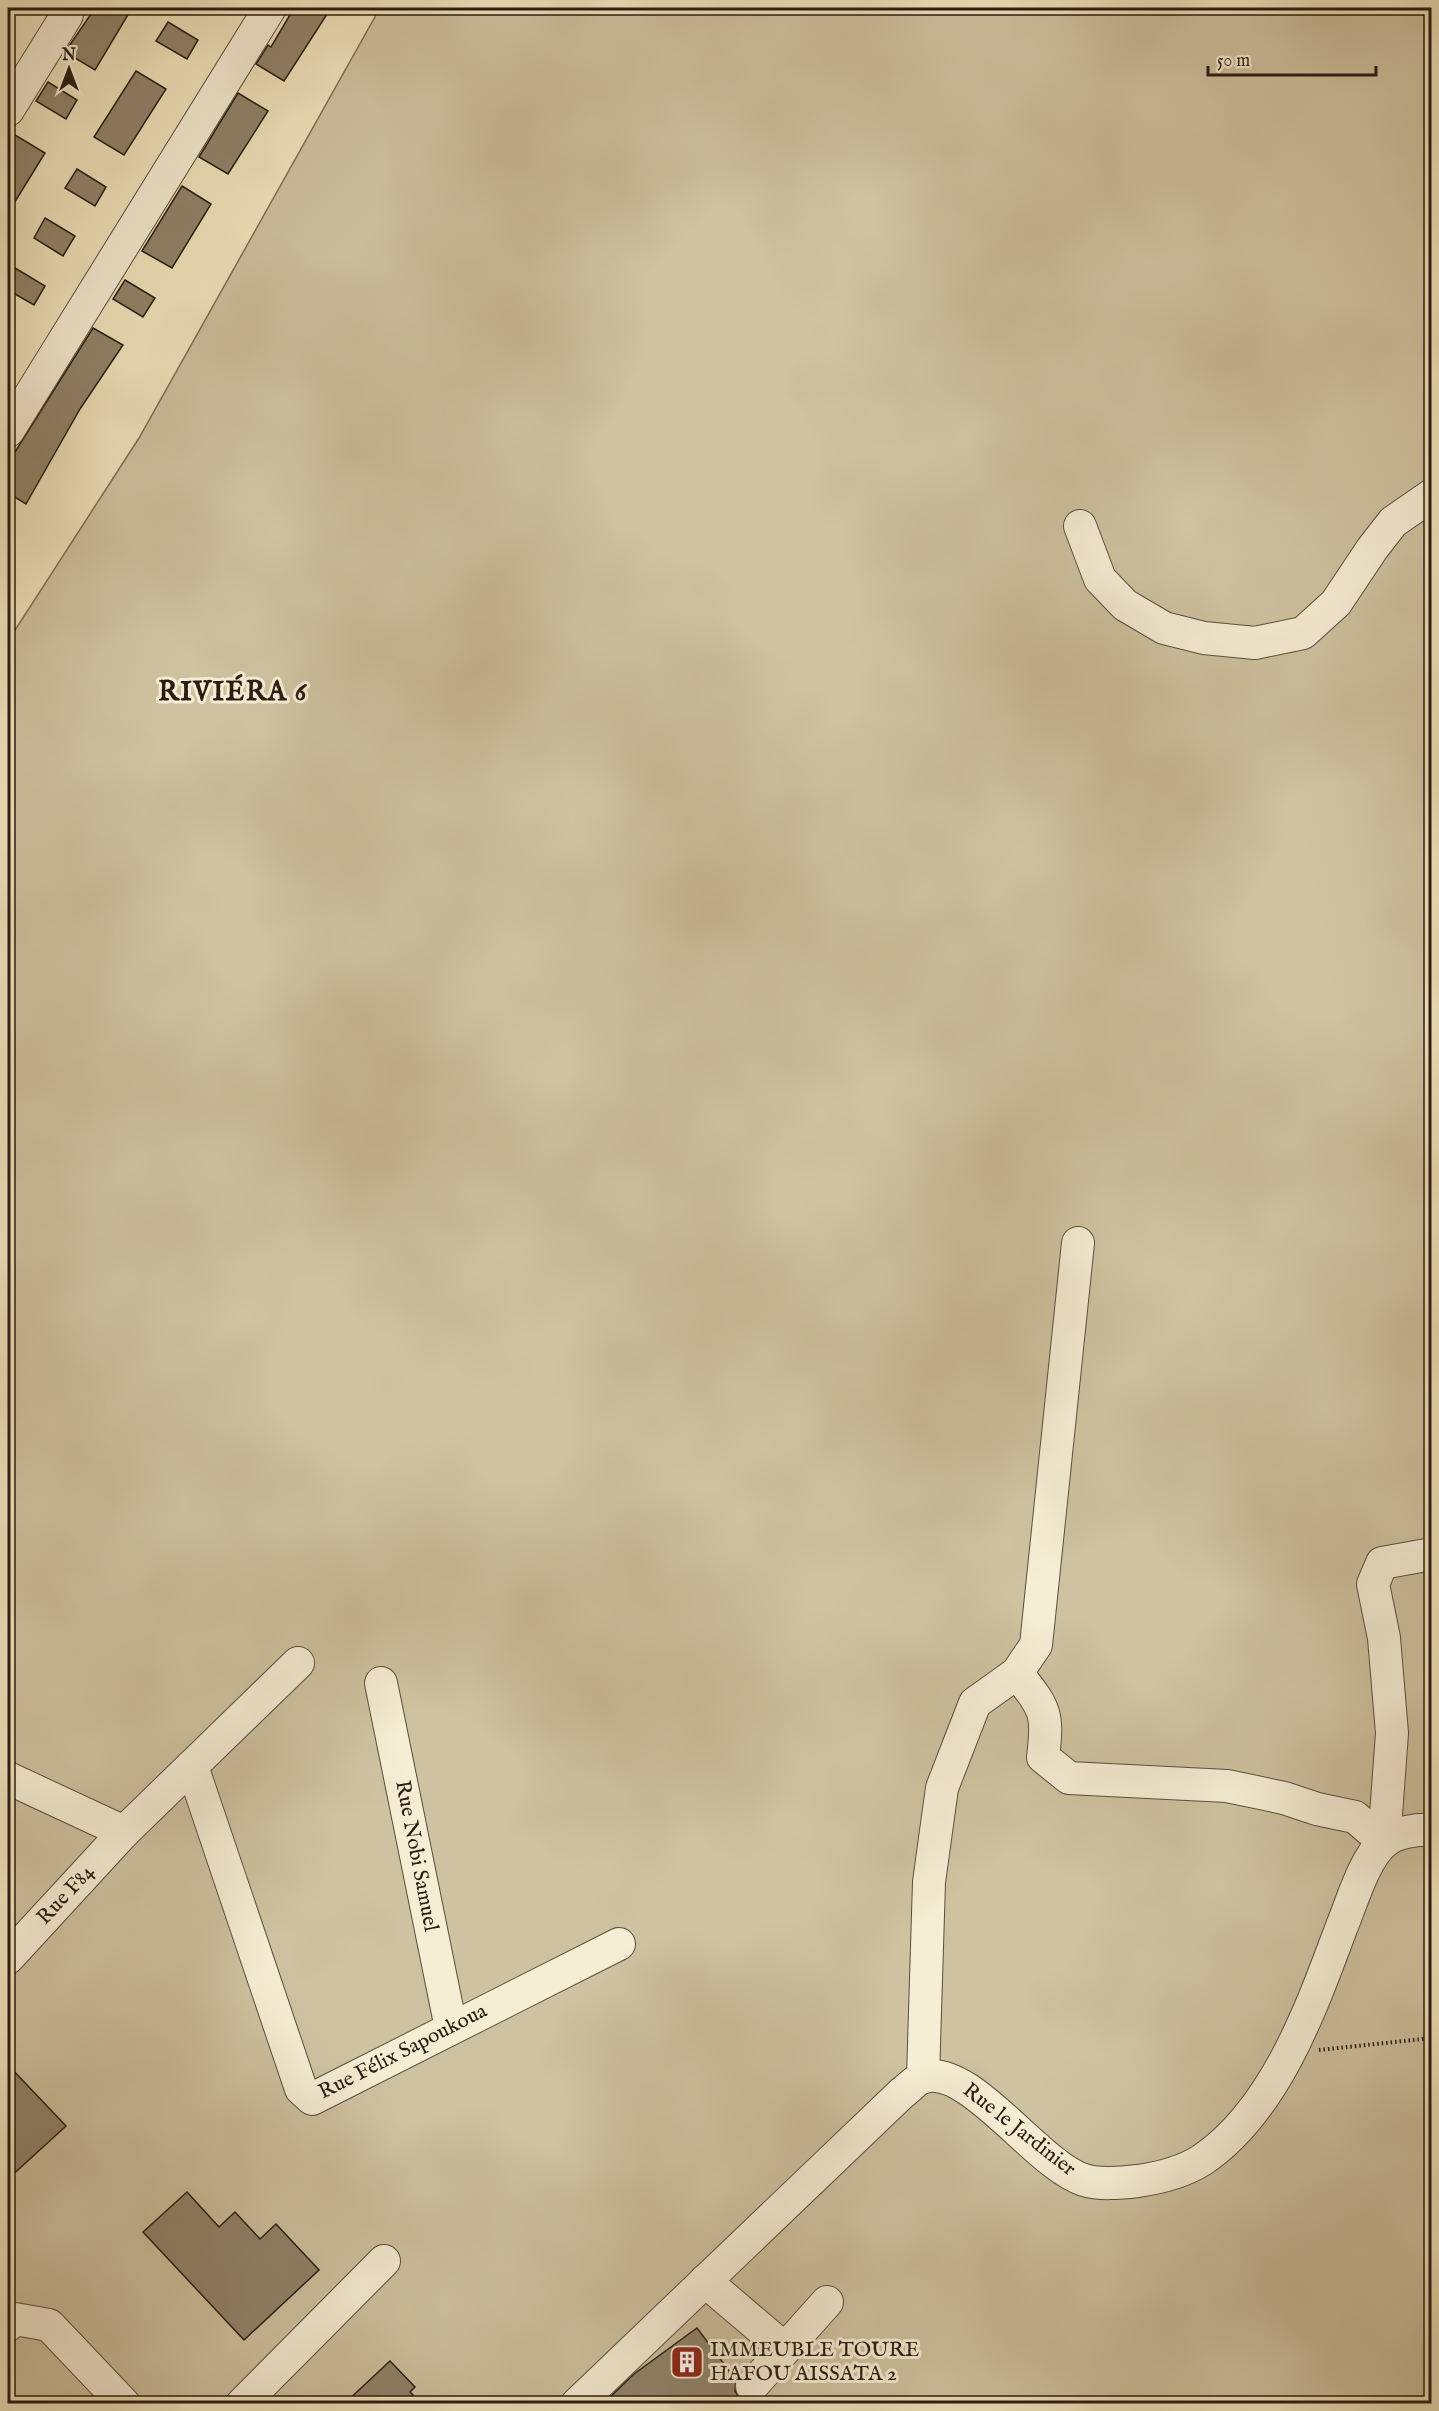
<svg xmlns="http://www.w3.org/2000/svg" width="1439" height="2411" viewBox="0 0 1439 2411" font-family="'IM FELL English',serif">
  <rect width="100%" height="100%" fill="#efe4bd"/>
  <filter id="stains"><feTurbulence type="fractalNoise" baseFrequency=".00333" numOctaves="4"/><feColorMatrix values="0 0 0 0 .2 0 0 0 0 .09 0 0 0 0 .02 0 0 0 .5 -.17"/></filter>
  <radialGradient id="worn" r=".72"><stop offset=".6" stop-color="#630" stop-opacity="0"/><stop offset="1" stop-color="#630" stop-opacity=".3"/></radialGradient>
  <polygon fill="#cec2a0" stroke="#7c6f59" stroke-width="1.5" points="380,8 1431,8 1431,2403 8,2403 8,641 139,438"/>
  <g fill="#90846b" stroke="#2a1c12" stroke-width="1.5">
    <polygon points="95,8 132,8 95,70 65,52"/>
    <polygon points="294,8 331,8 284,81 256,64 268,45 271,47"/>
    <polygon points="168,22 198,40 187,59 156,41"/>
    <polygon points="136,71 166,89 124,155 94,137"/>
    <polygon points="48,82 77,100 66,119 36,101"/>
    <polygon points="238,93 268,111 228,174 199,157"/>
    <polygon points="15,135 45,153 8,213 8,148"/>
    <polygon points="77,169 106,187 95,206 65,188"/>
    <polygon points="182,186 211,204 172,268 142,251"/>
    <polygon points="45,218 75,236 63,256 34,238"/>
    <polygon points="15,268 45,286 34,305 8,290 8,281"/>
    <polygon points="125,280 155,298 143,317 113,299"/>
    <polygon points="93,328 123,345 80,409 26,504 8,493 8,463"/>
    <polygon points="8,2065 66,2126 8,2179"/>
    <polygon points="187,2192 219,2227 235,2212 260,2239 276,2224 319,2270 244,2340 143,2232"/>
    <polygon points="697,2328 736,2380 735,2391 740,2399 748,2403 604,2403 634,2374"/>
    <polygon points="390,2361 415,2387 410,2392 421,2403 345,2403"/>
  </g>
  <g fill="none" stroke-linecap="round" stroke-linejoin="round">
    <defs>
      <g id="minor">
        <polyline points="8,110 67,15 67,8"/>
        <polyline points="8,431 270,8"/>
        <polyline points="1080,526 1100,579 1125,605 1164,628 1204,638 1255,643 1303,633 1336,603 1372,549 1393,522 1432,495"/>
        <path d="M1017,1673c27,35 32,38 26,84l26,21 158,8 57,12 33,11 38,8 29,25 8,-109 -8,-95 -11,-54 9,-21 50,-9"/>
        <polyline points="381,1683 451,2028"/>
        <polyline points="192,1766 301,2089 312,2099 619,1944"/>
        <polyline points="8,1778 124,1832"/>
        <polyline points="8,1958 124,1832 298,1663"/>
        <polyline points="923,2077 929,1882 942,1788 975,1703 1017,1673 1036,1645 1078,1243"/>
        <polyline points="705,2281 785,2349"/>
        <polyline points="8,2325 15,2319 49,2325 124,2404"/>
        <polyline points="752,2386 827,2302"/>
        <polyline points="242,2404 384,2261"/>
        <path d="M577,2404l325,-311c6,-4 14,-14 22,-16 46,-13 113,88 160,103 16,5 37,3 54,1 21,-3 45,-9 64,-21 74,-50 110,-154 140,-234 10,-24 22,-67 42,-84 12,-10 33,-13 48,-12"/>
      </g>
    </defs>
    <use href="#minor" stroke="#5b4e3d" stroke-width="34"/>
    <polyline stroke="#2a1c12" stroke-width="4" stroke-dasharray="1.5 3" stroke-linecap="butt" points="1319,2050 1432,2038"/>
    <use href="#minor" stroke="#f5edd4" stroke-width="32"/>
  </g>
  <defs>
    <symbol id="building-square" viewBox="-11 -11 22 22"><rect x="-9" y="-9" width="18" height="18" rx="4" fill="#8f2418" stroke="#f5edd4"/><path d="M-4-6H4V6H1V3H-1V6H-4ZM-2.5-4.3h1.7v1.8h-1.7ZM.8-4.3h1.7v1.8H.8ZM-2.5-1h1.7V.8h-1.7ZM.8-1h1.7V.8H.8Z" fill="#fff"/></symbol>
  </defs>
  <g fill-rule="evenodd">
    <use href="#building-square" x="668" y="2343" width="38" height="38"/>
  </g>
  <g text-anchor="middle" dominant-baseline="central" stroke-width="6" stroke-linejoin="round" paint-order="stroke">
    <g font-size="21" fill="#2a1c12" stroke="#f5edd4">
      <text transform="translate(416 1856) rotate(79)">Rue Nobi Samuel</text>
      <text transform="translate(66 1895) rotate(-47)">Rue F84</text>
      <text transform="translate(403 2052) rotate(-27)">Rue Félix Sapoukoua</text>
      <text transform="translate(1019 2130) rotate(38)">Rue le Jardinier</text>
    </g>
    <g font-size="21" fill="#2a1c12" stroke="#f5edd4" text-anchor="start">
      <text x="710" y="2350">IMMEUBLE TOURE<tspan x="710" dy="24">HAFOU AISSATA 2</tspan></text>
    </g>
    <g font-size="27" font-weight="bold" letter-spacing="1.5" fill="#2a1c12" stroke="#f5edd4">
      <text x="233" y="693">RIVIÉRA 6</text>
    </g>
  </g>
  <rect width="1439" height="2411" fill="none" stroke="#efe4bd" stroke-width="30"/>
  <rect x="9" y="9" width="1421" height="2393" fill="none" stroke="#2a1c12" stroke-width="3"/>
  <rect x="15" y="15" width="1409" height="2381" fill="none" stroke="#2a1c12" stroke-width="1.5"/>
  <g transform="translate(69 69)" stroke="#f5edd4" stroke-width="4.5" paint-order="stroke">
  <path d="M0-4.5L10 22L0 15L-10 22Z" fill="#2a1c12"/>
  <text y="-9" font-size="16" font-weight="bold" text-anchor="middle" fill="#2a1c12">N</text>
  </g>
  <path d="M1208 66v9h168v-9" fill="none" stroke="#2a1c12" stroke-width="3"/>
  <text x="1217" y="66" font-size="18" fill="#2a1c12" stroke="#f5edd4" stroke-width="4.5" paint-order="stroke">50 m</text>
  <rect width="100%" height="100%" filter="url(#stains)"/>
  <rect width="100%" height="100%" fill="url(#worn)"/>
</svg>
